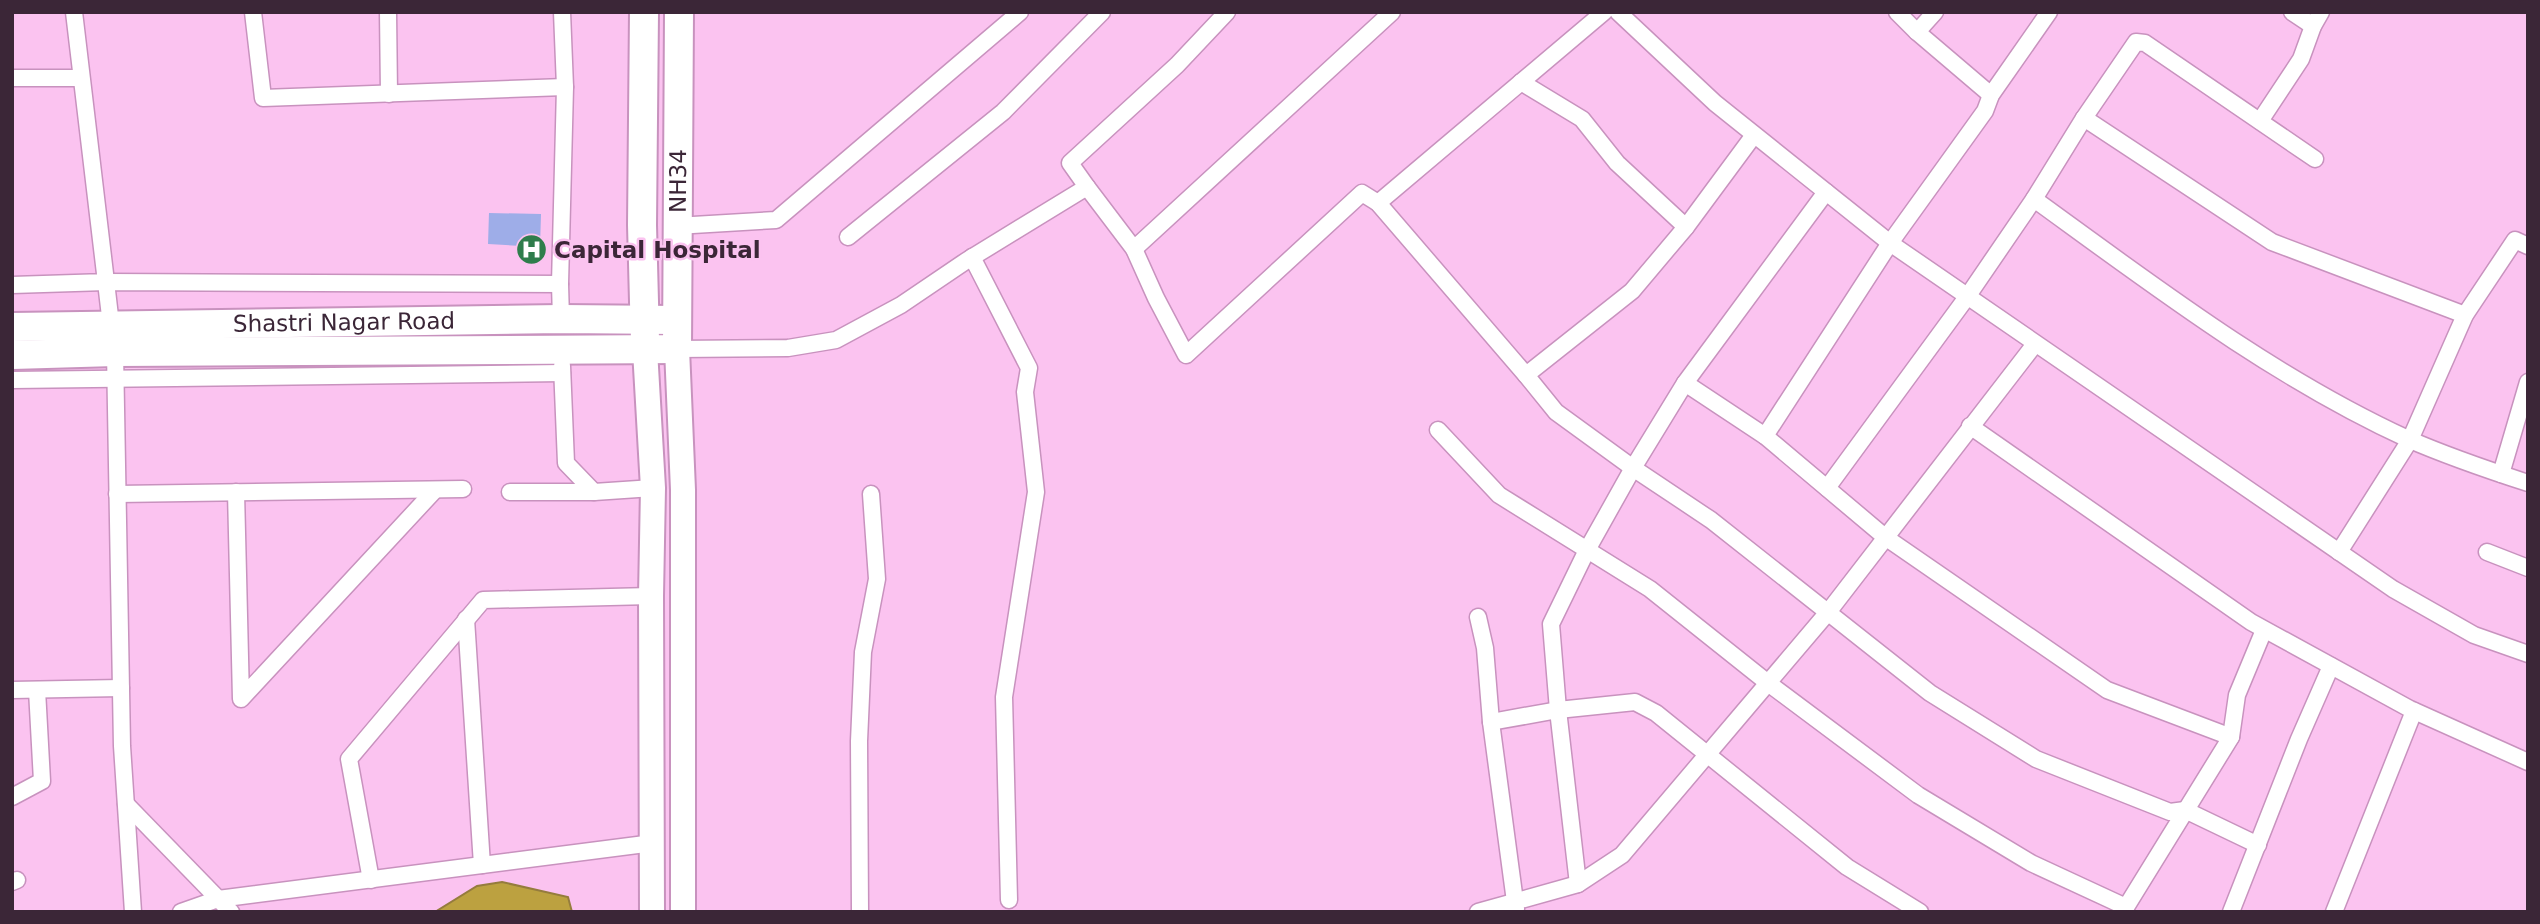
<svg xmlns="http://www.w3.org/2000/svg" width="2540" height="924" viewBox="0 0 2540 924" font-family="'DejaVu Sans',sans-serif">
  <rect width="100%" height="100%" fill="#fbc3f0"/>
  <polygon fill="#bca140" stroke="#957c3d" stroke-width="2" points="502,882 568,897 572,912 435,912 477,886"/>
  <polygon fill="#9eade8" points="489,213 541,214 540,247 488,244"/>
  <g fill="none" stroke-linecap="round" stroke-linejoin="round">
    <defs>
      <g id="street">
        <polyline points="253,12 263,98 565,87"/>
        <polyline points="388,12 389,94"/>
        <polyline points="1618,12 1715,103 1890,243 2393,589 2474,635 2528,654"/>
        <polyline points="1897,12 1917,32 1991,95"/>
        <polyline points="2292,12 2313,26"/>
        <polyline points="1917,32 1935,12"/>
        <polyline points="12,78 81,78"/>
        <polyline points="1521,82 1582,119 1617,163 1686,227"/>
        <polyline points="2084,118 2272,242 2465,315"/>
        <polyline points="2260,121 2301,59 2313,26 2321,12"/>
        <polyline points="1754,135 1686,227 1632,291 1526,375 1556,412 1633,468 1711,520 1930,693 2036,759 2170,812 2185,810 2258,845"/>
        <polyline points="1087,187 1070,163 1177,65 1227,12"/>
        <path d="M2034,199c120,87 239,178 374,240 39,17 80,31 120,44"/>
        <polyline points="1378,203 1604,12"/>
        <polyline points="676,226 776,220 1020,12"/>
        <polyline points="848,237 1003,112 1102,12"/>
        <polyline points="1134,249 1392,12"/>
        <polyline points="972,257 1029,368 1025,392 1036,492 1004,697 1009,900"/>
        <polyline points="560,284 561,319"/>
        <polyline points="12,285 106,282 74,12"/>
        <polyline points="111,325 106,282 560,284 565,87 562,12"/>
        <polyline points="677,349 788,348 836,340 901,305 966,261 1087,187 1134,249 1156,298 1186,355 1362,193 1378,203 1526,375"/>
        <polyline points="115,352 122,746 133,912"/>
        <polyline points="562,366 566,463 594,492"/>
        <polyline points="12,380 562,373"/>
        <polyline points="1685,383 1765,436 1885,537 2107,690 2231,737"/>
        <polyline points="1970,426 2251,622 2410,709 2528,762"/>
        <polyline points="1438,430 1499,495 1650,589 1768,683 1918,795 2031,863 2126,907"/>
        <polyline points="1765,436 1890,243 1985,111 1991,95 2049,12"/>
        <polyline points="2501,474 2528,382"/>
        <polyline points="1827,488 1967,297 2034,199 2084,118 2136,42 2145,43 2315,159"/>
        <polyline points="236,492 241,699 435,490"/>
        <polyline points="510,492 594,492 653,488"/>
        <polyline points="117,494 463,489"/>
        <polyline points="2339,552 2410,440 2465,315 2515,240 2528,246"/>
        <polyline points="2487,552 2528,568"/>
        <polyline points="1478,617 1485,648 1491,722 1516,909"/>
        <polyline points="466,619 482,865"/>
        <polyline points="12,690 121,688"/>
        <polyline points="1491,722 1558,710 1635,702 1656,713 1847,867 1920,912"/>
        <polyline points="12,797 42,781 37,690"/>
        <polyline points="126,804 231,912"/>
        <polyline points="371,880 349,759 483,600 651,596"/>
        <polyline points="12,882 17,880"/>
        <polyline points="1578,884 1558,710 1551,624 1587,550 1633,468 1685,383 1826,192"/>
        <polyline points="181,912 218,899 653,843"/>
        <polyline points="860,912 859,741 863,652 877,579 871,494"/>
        <polyline points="1478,912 1578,884 1622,855 1829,611 2035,344"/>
        <polyline points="2123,912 2231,737 2237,695 2264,630"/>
        <polyline points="2231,912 2299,739 2331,666"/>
        <polyline points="2334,912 2414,711"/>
      </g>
      <g id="primary">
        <polyline points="677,349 683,490 683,912"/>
        <polyline points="645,350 653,488 651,596 652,912"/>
      </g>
      <g id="highway">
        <polyline points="644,12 642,225 645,340"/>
        <path id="s1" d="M12,327l549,-8 114,1"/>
        <path id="s2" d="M12,355l103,-3 562,-3 2,-337"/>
      </g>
    </defs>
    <use href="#street" stroke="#c892be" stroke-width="19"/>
    <use href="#primary" stroke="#c892be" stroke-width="28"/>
    <use href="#highway" stroke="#c892be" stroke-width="32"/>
    <use href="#street" stroke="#fff" stroke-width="16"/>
    <use href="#primary" stroke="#fff" stroke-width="24"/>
    <use href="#highway" stroke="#fff" stroke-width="28"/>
  </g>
  <defs>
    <symbol id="hospital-disc" viewBox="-11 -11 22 22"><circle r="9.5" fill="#2f7d4c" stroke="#fbc3f0"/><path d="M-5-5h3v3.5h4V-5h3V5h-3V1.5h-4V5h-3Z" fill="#fff"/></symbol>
  </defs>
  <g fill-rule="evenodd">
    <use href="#hospital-disc" x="514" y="232" width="35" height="35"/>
  </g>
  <g text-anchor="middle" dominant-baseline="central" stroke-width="5" stroke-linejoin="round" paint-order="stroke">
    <g font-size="23" fill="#3b2637" stroke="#fbc3f0">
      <text stroke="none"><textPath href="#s2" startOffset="833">NH34</textPath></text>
      <text stroke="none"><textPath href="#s1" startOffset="332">Shastri Nagar Road</textPath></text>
    </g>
    <g font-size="23" font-weight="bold" fill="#3b2637" stroke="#fbc3f0" text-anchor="start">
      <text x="554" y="250">Capital Hospital</text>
    </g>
  </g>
  <rect width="2540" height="924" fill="none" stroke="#3b2637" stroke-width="28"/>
</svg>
